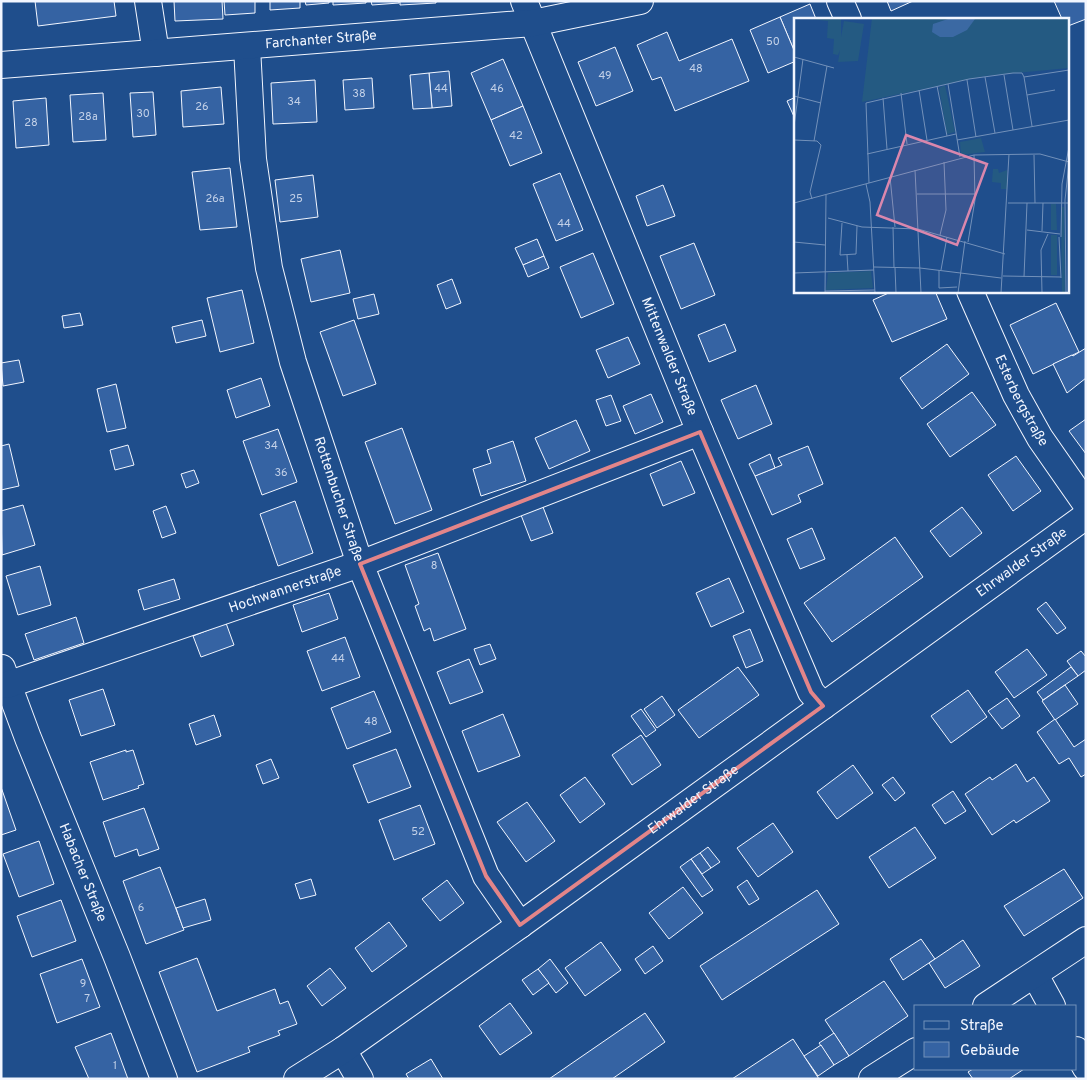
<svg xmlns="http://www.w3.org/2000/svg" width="1087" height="1080" viewBox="0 0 1087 1080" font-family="Overpass,sans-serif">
  <rect width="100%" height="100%" fill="#1f4e8c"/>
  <g fill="#3563a3" stroke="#f2f6ff">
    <polygon points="35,1 114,1 116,16 38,26"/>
    <polygon points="174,1 222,1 223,19 175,21"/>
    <polygon points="224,1 255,1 255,13 225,15"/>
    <polygon points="270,1 300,1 300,8 270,10"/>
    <polygon points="305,1 329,1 329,3 306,5"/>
    <polygon points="333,1 366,1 366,3 333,5"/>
    <polygon points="371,1 399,1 399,3 372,5"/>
    <polygon points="400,1 436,1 436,3 400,5"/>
    <polygon points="887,1 913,1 891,11"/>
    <polygon points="1054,1 1086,1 1086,19 1068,26 1068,19 1062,19"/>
    <polygon points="810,4 816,19 796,19 796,55 780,17"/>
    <polygon points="780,17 796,55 796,61 768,73 750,30"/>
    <polygon points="667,32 679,61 732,39 749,81 675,111 661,77 652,80 637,45"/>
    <polygon points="615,47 633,91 596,106 578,62"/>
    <polygon points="503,59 523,106 491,120 471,73"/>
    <polygon points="449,71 452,106 432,108 429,73"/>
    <polygon points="429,73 432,108 413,109 410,75"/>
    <polygon points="372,78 374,108 345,110 343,80"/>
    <polygon points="315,80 317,122 273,124 271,83"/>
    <polygon points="221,87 224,124 183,127 181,91"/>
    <polygon points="153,92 156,135 133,137 130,93"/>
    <polygon points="103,93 106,140 73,142 70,95"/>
    <polygon points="796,97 796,121 787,101"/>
    <polygon points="46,98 49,145 16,148 13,101"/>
    <polygon points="523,106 542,153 510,166 491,120"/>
    <polygon points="230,168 237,227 200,230 192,172"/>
    <polygon points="560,173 583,230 556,241 533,184"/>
    <polygon points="313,175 318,217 280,222 275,180"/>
    <polygon points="663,185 675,216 647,226 636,196"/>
    <polygon points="537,239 544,256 523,265 515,248"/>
    <polygon points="694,243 715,295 681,309 660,256"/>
    <polygon points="340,250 350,293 311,302 301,259"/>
    <polygon points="593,253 614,304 581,318 560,267"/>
    <polygon points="544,256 549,268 528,277 523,265"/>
    <polygon points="452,279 461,303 446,309 437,285"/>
    <polygon points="242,290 254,343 220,352 207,298"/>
    <polygon points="893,291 935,291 947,319 892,342 873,300"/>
    <polygon points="374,294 379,314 358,319 353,299"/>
    <polygon points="1056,303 1079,352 1033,374 1010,325"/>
    <polygon points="80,313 83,325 64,328 62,316"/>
    <polygon points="202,320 206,336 176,343 172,327"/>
    <polygon points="354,320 376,384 343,396 320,332"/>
    <polygon points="725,324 736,351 709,362 698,335"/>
    <polygon points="628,337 640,364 608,378 596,350"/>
    <polygon points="947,344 969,374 922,409 900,378"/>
    <polygon points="1086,348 1086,378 1067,393 1053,364 1072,355 1073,356"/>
    <polygon points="19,360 24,382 3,386 1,363"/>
    <polygon points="261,378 270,406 236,418 227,390"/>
    <polygon points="116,384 126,428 107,432 97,389"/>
    <polygon points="756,385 772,424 738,439 721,400"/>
    <polygon points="972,392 996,425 950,457 927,424"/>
    <polygon points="651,394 663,422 635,434 623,406"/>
    <polygon points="611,395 621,421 606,426 596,400"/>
    <polygon points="1086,419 1086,454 1069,431"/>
    <polygon points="576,420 590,451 549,469 535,438"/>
    <polygon points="402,428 432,510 395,524 365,442"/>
    <polygon points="278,429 297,482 262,495 243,441"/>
    <polygon points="513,441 526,481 481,496 473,469 491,463 487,450"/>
    <polygon points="9,444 19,486 1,490 1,446"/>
    <polygon points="128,445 134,465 115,470 110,450"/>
    <polygon points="808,446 823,484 798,495 801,502 772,515 755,476 782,465 778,458"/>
    <polygon points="770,454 775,468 755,476 749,464"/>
    <polygon points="1016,456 1041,491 1013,511 988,475"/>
    <polygon points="681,461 695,493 663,506 650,474"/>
    <polygon points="194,470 199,483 186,488 181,474"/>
    <polygon points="295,501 313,553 278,566 260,514"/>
    <polygon points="23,505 35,545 2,555 1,511"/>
    <polygon points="166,506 176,533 162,538 153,511"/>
    <polygon points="543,507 553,533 531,541 521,515"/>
    <polygon points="962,507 982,533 950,557 930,531"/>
    <polygon points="812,528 825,559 800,569 787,539"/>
    <polygon points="895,537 923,577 832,642 804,603"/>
    <polygon points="438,553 466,629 434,641 430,628 424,631 415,606 419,604 405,565"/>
    <polygon points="40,566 51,605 18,615 6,576"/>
    <polygon points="729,578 744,612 711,627 696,593"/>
    <polygon points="174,579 180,599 144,610 138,590"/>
    <polygon points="329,593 338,619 302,632 293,605"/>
    <polygon points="1046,602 1066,628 1057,634 1037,609"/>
    <polygon points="76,617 84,643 34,660 25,634"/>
    <polygon points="226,623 234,645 201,657 193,636"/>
    <polygon points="750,629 763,661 746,668 733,636"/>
    <polygon points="345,637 360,677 322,691 307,651"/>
    <polygon points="490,644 496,659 480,665 474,649"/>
    <polygon points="1027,649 1047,675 1014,698 995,672"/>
    <polygon points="1081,651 1086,657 1086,670 1078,676 1067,661"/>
    <polygon points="469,659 483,692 450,704 437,672"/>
    <polygon points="738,667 759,695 699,738 678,710"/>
    <polygon points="1071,667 1078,676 1043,700 1037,692"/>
    <polygon points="1065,685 1078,704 1055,720 1042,701"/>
    <polygon points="103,689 115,725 81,736 69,700"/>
    <polygon points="968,690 987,717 951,743 931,716"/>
    <polygon points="374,691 391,732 347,749 331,708"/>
    <polygon points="662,696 675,715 657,728 644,709"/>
    <polygon points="1007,698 1020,716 1002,729 988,711"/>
    <polygon points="641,709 656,730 646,737 631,716"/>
    <polygon points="503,714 520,756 478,772 462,731"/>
    <polygon points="214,715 221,736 196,745 189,724"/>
    <polygon points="1055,719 1074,747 1086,739 1086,774 1081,777 1069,758 1059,764 1037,732"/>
    <polygon points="641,735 661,765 632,785 612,755"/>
    <polygon points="396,749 411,787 368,803 353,765"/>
    <polygon points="126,750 126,752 133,750 144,784 138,786 139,788 103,800 90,762"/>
    <polygon points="271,759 279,778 263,784 256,765"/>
    <polygon points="1016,764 1027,782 1034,777 1050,801 1016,823 1014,820 992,835 965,794 990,777 992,780"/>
    <polygon points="853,765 873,793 837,819 817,792"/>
    <polygon points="585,777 605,804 580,823 560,795"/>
    <polygon points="893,777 905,793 895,801 882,785"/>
    <polygon points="1,787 16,830 1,835"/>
    <polygon points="953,791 966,811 945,824 932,805"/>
    <polygon points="527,802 555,841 526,862 497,822"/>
    <polygon points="420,805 435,844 394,860 379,820"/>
    <polygon points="144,808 159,849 139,856 137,849 115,857 103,822"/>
    <polygon points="773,823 793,852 758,877 737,848"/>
    <polygon points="915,827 936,858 889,888 869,857"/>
    <polygon points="39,841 54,884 19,897 3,854"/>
    <polygon points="708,847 720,862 711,868 700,853"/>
    <polygon points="700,853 711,868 702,874 691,859"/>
    <polygon points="691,859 713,890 702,897 680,867"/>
    <polygon points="160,867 184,930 146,944 123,881"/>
    <polygon points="1064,869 1083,898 1024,936 1004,906"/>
    <polygon points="311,879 316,895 300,899 295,884"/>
    <polygon points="447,880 464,903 440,921 422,899"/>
    <polygon points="747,880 759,899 749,905 737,887"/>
    <polygon points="683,887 703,913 669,939 649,913"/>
    <polygon points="817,890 839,924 722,1000 700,966"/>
    <polygon points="205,899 211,920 183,928 176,908"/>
    <polygon points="61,900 76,941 32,957 17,916"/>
    <polygon points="389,922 407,946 372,972 355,948"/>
    <polygon points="921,939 935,959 903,980 890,959"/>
    <polygon points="963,940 980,966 945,988 929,963"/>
    <polygon points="601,942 621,970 585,996 565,968"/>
    <polygon points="653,946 663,961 645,974 635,959"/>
    <polygon points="197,958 217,1011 275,989 280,1004 288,1001 297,1024 278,1031 280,1035 248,1047 250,1052 197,1072 159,972"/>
    <polygon points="82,959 100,1007 57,1023 40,974"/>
    <polygon points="550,959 568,983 556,993 538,969"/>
    <polygon points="330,968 346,988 322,1006 307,986"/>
    <polygon points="538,969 549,983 533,995 522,980"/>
    <polygon points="884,981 908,1016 849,1056 825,1020"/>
    <polygon points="510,1003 532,1033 500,1055 479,1026"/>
    <polygon points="645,1013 665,1042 612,1079 549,1079"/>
    <polygon points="111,1033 128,1079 89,1079 75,1047"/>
    <polygon points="834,1033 849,1056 834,1065 819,1043"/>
    <polygon points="793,1039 819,1079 732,1079"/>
    <polygon points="821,1045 834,1065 818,1076 804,1056"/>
    <polygon points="431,1059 443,1079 409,1079 406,1074"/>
    <polygon points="973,1069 1024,1069 1009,1079 973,1079 968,1072"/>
  </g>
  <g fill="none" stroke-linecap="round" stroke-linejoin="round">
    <defs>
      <g id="minor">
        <polyline points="148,1 156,53"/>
        <path id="s1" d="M524,1l176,431 111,260 12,14"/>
        <polyline points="840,1 848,19"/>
        <path id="s2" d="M247,47l6,112 16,109 24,94 67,202 126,312 34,49"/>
        <path id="s3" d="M1,65l532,-42 107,-22"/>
        <path id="s4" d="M970,291l46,104 24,43 46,66"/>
        <path id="s5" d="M2,668l26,70 89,219 47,122"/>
        <path id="s6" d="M7,685l353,-121 340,-132"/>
        <polyline points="1035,975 1052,1006"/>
        <polyline points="986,1006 1086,940"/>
        <polyline points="343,1050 360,1079"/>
        <polyline points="1076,1050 1086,1068"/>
        <path id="s7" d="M297,1079l46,-29 177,-125 566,-409"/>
        <polyline points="872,1079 916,1051"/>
      </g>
    </defs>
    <use href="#minor" stroke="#f2f6ff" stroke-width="28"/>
    <use href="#minor" stroke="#1f4e8c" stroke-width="26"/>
  </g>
  <path fill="none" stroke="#e38589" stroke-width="4" stroke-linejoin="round" d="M700,432l111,260 12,14 -303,219 -34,-49 -126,-312z"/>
  <g text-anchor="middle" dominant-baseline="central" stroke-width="4" stroke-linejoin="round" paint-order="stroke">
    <g font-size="11" fill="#c3d1e8">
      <text x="773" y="42">50</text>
      <text x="696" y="69">48</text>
      <text x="605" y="76">49</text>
      <text x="441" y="89">44</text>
      <text x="497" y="89">46</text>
      <text x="359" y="94">38</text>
      <text x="294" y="102">34</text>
      <text x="202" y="107">26</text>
      <text x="143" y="114">30</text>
      <text x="88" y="117">28a</text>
      <text x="31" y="123">28</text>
      <text x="516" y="136">42</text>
      <text x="215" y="199">26a</text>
      <text x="296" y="199">25</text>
      <text x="564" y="224">44</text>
      <text x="271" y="446">34</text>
      <text x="281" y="473">36</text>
      <text x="434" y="566">8</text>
      <text x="338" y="659">44</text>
      <text x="371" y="722">48</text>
      <text x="418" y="832">52</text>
      <text x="141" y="908">6</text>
      <text x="83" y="984">9</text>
      <text x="87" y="999">7</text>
      <text x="115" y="1066">1</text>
    </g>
    <g font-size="14" fill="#f2f6ff" stroke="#1f4e8c">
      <text stroke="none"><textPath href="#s3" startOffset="321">Farchanter Straße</textPath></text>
      <text stroke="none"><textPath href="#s1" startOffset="384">Mittenwalder Straße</textPath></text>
      <text stroke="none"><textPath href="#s4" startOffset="121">Esterbergstraße</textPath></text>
      <text stroke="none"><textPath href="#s2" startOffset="464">Rottenbucher Straße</textPath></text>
      <text stroke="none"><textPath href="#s7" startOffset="890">Ehrwalder Straße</textPath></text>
      <text stroke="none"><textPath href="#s6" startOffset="294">Hochwannerstraße</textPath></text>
      <text stroke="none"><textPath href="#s7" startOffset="485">Ehrwalder Straße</textPath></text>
      <text stroke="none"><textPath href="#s5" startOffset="220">Habacher Straße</textPath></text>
    </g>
  </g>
  <g transform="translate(794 18)">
    <rect width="275" height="275" fill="#1f4e8c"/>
    <path d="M7,0h40v19l3,-16 20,3 -6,37 -20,1 2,-12 -2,5 -5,-1 1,-15 -7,-1 1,-17zM78,0h197v50l-84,8 -123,26zM151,67l10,47 -8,2 -8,-46zM187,120l4,14 -24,3 -1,-13zM199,151h5l1,4 8,-3v19h-6v-6l-9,-1zM257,186h5l1,26h-6zM267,189h3l1,85h-3zM257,217h6v40h-6zM77,253l2,17 -47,2 2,-17z" fill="#245a82"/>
    <path d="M157,0h24v1l-8,11 -14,7h-13l-8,-5 1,-8z" fill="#3b69a3"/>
    <path fill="none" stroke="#7391ba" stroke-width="1" d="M0,39l40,11M210,57l9,55M191,59l10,56M230,59l8,49M173,62l9,57M154,66l12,73M143,68l10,50M125,72l8,50M107,75l6,51M233,77l28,-5M0,78l27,7M89,80l4,51M0,108l9,-67M0,122l23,1 4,4 -11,47 2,7M163,122l112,-20M20,123l13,-75M73,136l89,-20M240,137l1,48M121,152l6,123M96,159l5,50M75,165l-3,-80 103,-24 44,-6h9l2,4 45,-7M72,166l4,18 5,91M123,176h58M0,185l180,-48 66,-1 29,8M214,185h61M34,200l34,9 56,2 87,25M48,205l-2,32 16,-1 1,-28M99,209l1,41M233,212l33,4M248,213l1,-28M146,217l6,-25 -2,-48M265,219l2,41M267,219l1,-53 7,-37M0,224l31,3M174,224l7,-42 -1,-45M53,237l1,16M80,249l46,1 81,10M101,250l1,25M145,252v18l18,-1M147,252l6,-33M0,255l80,-3M209,258l58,1M230,259l3,-74M31,273l50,-1M31,275l1,-98M164,275l7,-52M207,275l8,-139M248,275l-1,-43 7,-16M272,275l-1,-93 4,-37"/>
    <path fill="#da87ad" fill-opacity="0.15" stroke="#da87ad" stroke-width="2.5" d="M112,117l81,29 -30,81 -80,-30z"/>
    <rect width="275" height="275" fill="none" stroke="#f2f6ff" stroke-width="2.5"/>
  </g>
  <rect width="1087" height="1080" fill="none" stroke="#f2f6ff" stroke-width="5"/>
  <rect x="914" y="1005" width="162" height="65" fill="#1f4e8c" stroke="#7391ba"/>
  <rect x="924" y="1021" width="25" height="8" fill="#1f4e8c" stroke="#7391ba"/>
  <text x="960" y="1030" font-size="15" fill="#f2f6ff">Straße</text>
  <rect x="924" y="1042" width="25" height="15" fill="#3563a3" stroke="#7391ba"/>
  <text x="960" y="1055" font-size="15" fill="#f2f6ff">Gebäude</text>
</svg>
